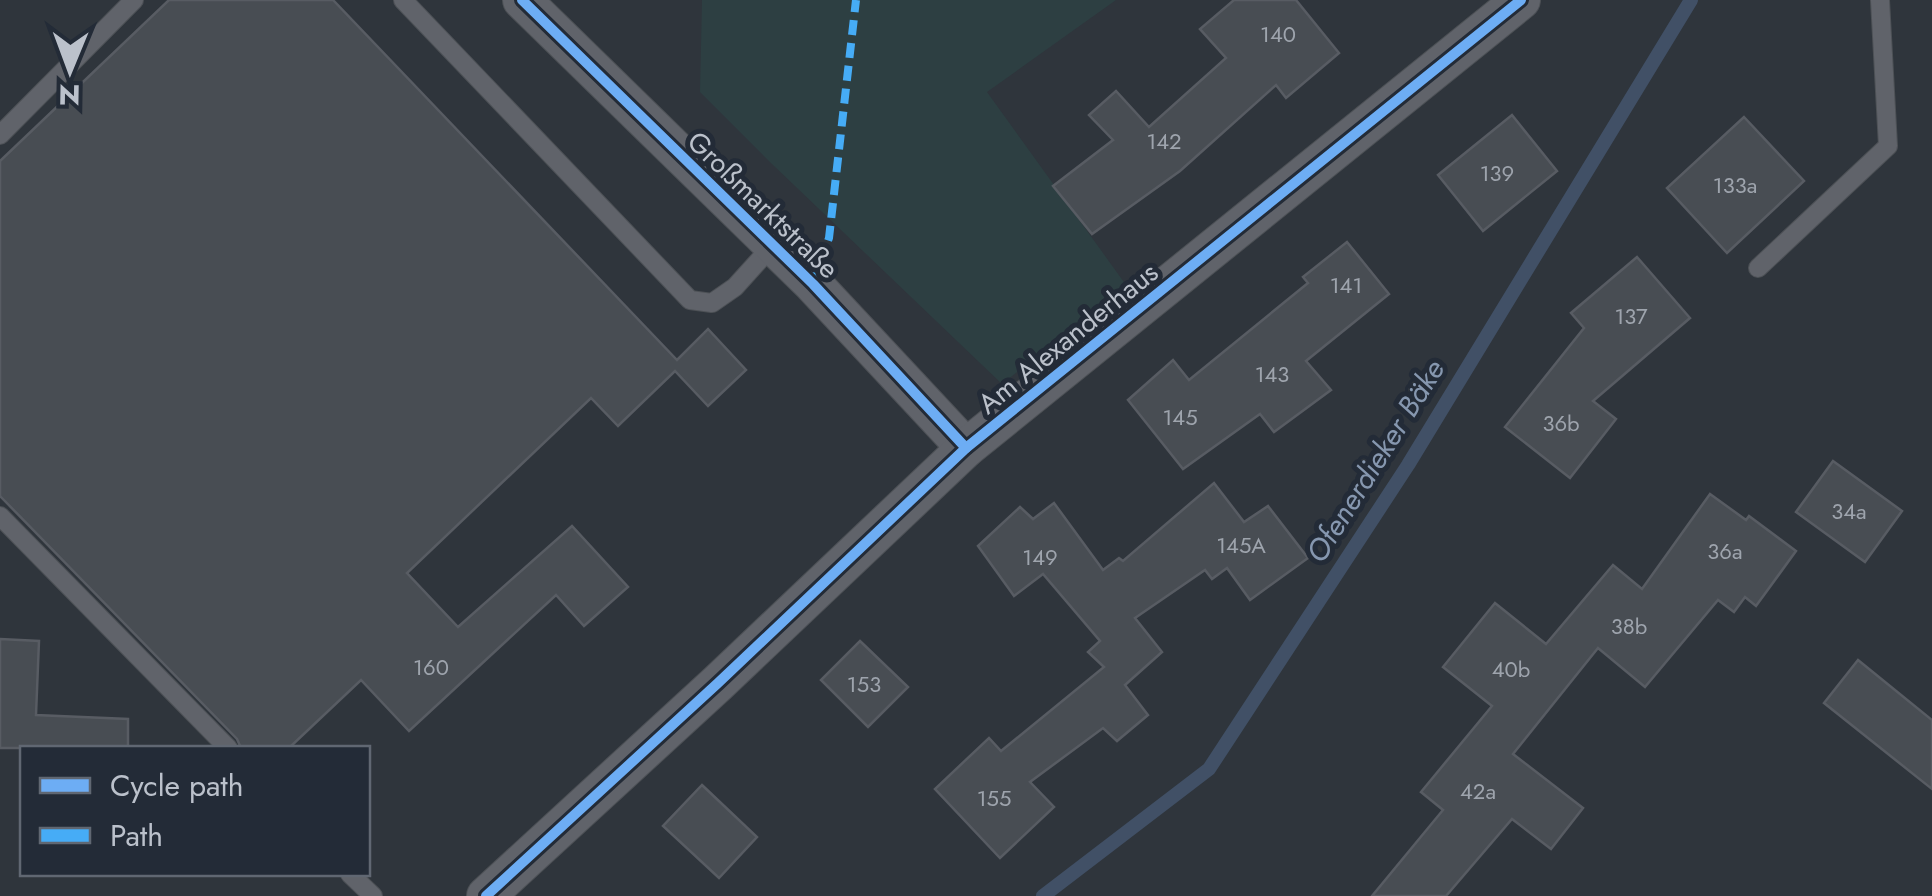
<svg xmlns="http://www.w3.org/2000/svg" width="1932" height="896" viewBox="0 0 1932 896" font-family="Jost,sans-serif">
  <rect width="100%" height="100%" fill="#2f353c"/>
  <polygon fill="#2d3f42" points="702,0 1116,0 987,92 1126,285 1002,384 772,164 700,92"/>
  <g fill="none" stroke-linecap="round" stroke-linejoin="round">
    <polyline stroke="#415066" stroke-width="14" points="1043,896 1209,769 1408,465 1691,0"/>
  </g>
  <g fill="#484d53" stroke="#585c63" stroke-width="2.5">
    <polygon points="169,0 333,0 677,360 708,329 746,370 708,406 675,371 618,426 591,398 407,573 458,627 572,526 628,587 584,626 556,595 409,731 361,680 289,748 241,748 237,739 0,496 0,161"/>
    <polygon points="1234,0 1296,0 1339,53 1286,98 1276,85 1180,171 1092,234 1053,186 1113,140 1089,115 1116,91 1149,127 1226,58 1200,29"/>
    <polygon points="1512,115 1557,171 1483,231 1438,175"/>
    <polygon points="1744,117 1804,181 1727,253 1667,188"/>
    <polygon points="1347,242 1389,294 1306,361 1331,390 1274,432 1260,414 1183,469 1128,400 1173,360 1189,380 1308,283 1303,277"/>
    <polygon points="1637,257 1690,318 1593,401 1616,419 1570,478 1505,427 1584,328 1571,313"/>
    <polygon points="1833,461 1902,511 1865,562 1796,512"/>
    <polygon points="1214,483 1244,522 1268,506 1308,558 1250,600 1227,568 1212,579 1205,570 1135,618 1162,652 1125,685 1148,715 1117,741 1103,728 1030,782 1054,807 1000,858 935,789 989,738 1001,751 1104,667 1088,652 1100,641 1043,574 1014,596 978,546 1020,507 1033,519 1054,503 1103,570 1119,558 1123,561"/>
    <polygon points="1710,494 1746,520 1749,516 1796,551 1756,606 1745,597 1734,612 1718,600 1645,687 1598,648 1513,754 1583,808 1551,849 1512,819 1446,896 1372,896 1443,810 1421,792 1492,706 1443,667 1495,603 1546,644 1613,565 1642,589"/>
    <polygon points="0,639 39,641 36,715 128,719 128,748 0,748"/>
    <polygon points="860,641 908,687 868,727 821,680"/>
    <polygon points="1858,660 1932,720 1932,789 1824,703"/>
    <polygon points="702,785 757,837 719,878 663,826"/>
  </g>
  <g fill="none" stroke-linecap="round" stroke-linejoin="round">
    <defs>
      <g id="service">
        <polyline points="403,0 690,300 712,303 735,287 773,245"/>
        <polyline points="0,135 134,0"/>
        <polyline points="1758,268 1888,146 1880,0"/>
        <polyline points="0,516 228,748"/>
        <polyline points="350,874 373,896"/>
      </g>
      <g id="minor">
        <polyline points="522,0 813,284 966,448"/>
        <polyline points="486,896 718,683 966,448 1521,0"/>
      </g>
    </defs>
    <use href="#service" stroke="#4d5156" stroke-width="20"/>
    <use href="#minor" stroke="#4d5156" stroke-width="40"/>
    <use href="#service" stroke="#60636a" stroke-width="18"/>
    <use href="#minor" stroke="#60636a" stroke-width="38"/>
    <polyline stroke="#46acf6" stroke-width="8" stroke-dasharray="15 8" stroke-linecap="butt" points="813,284 829,238 856,0"/>
    <defs>
      <g id="cycleway">
        <polyline points="522,0 813,284 966,448"/>
        <polyline points="486,896 718,683 966,448 1521,0"/>
      </g>
    </defs>
    <use href="#cycleway" stroke="#232b37" stroke-width="16"/>
    <use href="#cycleway" stroke="#6dadf4" stroke-width="10"/>
  </g>
  <g text-anchor="middle" dominant-baseline="central" stroke-width="10" stroke-linejoin="round" paint-order="stroke">
    <g font-size="22" fill="#9ea4ad">
      <text x="1278" y="34">140</text>
      <text x="1164" y="141">142</text>
      <text x="1497" y="173">139</text>
      <text x="1735" y="185">133a</text>
      <text x="1346" y="285">141</text>
      <text x="1631" y="316">137</text>
      <text x="1272" y="374">143</text>
      <text x="1180" y="417">145</text>
      <text x="1561" y="423">36b</text>
      <text x="1849" y="511">34a</text>
      <text x="1241" y="545">145A</text>
      <text x="1725" y="551">36a</text>
      <text x="1040" y="557">149</text>
      <text x="1629" y="626">38b</text>
      <text x="431" y="667">160</text>
      <text x="1511" y="669">40b</text>
      <text x="864" y="684">153</text>
      <text x="1478" y="791">42a</text>
      <text x="994" y="798">155</text>
    </g>
    <g font-size="28" fill="#bbc1cb" stroke="#232b37">
      <text transform="translate(763 205) rotate(44)">Großmarktstraße</text>
      <text transform="translate(1068 338) rotate(-39)">Am Alexanderhaus</text>
    </g>
    <g font-size="30" font-style="italic" fill="#8697af" stroke="#232b37">
      <text transform="translate(1375 461) rotate(-58)">Ofenerdieker Bäke</text>
    </g>
  </g>
  <rect x="20" y="746" width="350" height="130" fill="#232b37" stroke="#606772" stroke-width="2.5"/>
  <rect x="40" y="778" width="50" height="15" fill="#6dadf4" stroke="#606772" stroke-width="2.5"/>
  <text x="110" y="796" font-size="30" fill="#bbc1cb">Cycle path</text>
  <rect x="40" y="828" width="50" height="15" fill="#46acf6" stroke="#606772" stroke-width="2.5"/>
  <text x="110" y="846" font-size="30" fill="#bbc1cb">Path</text>
  <g transform="translate(70 70) rotate(181)" stroke="#232b37" stroke-width="8" paint-order="stroke">
  <path d="M0-8L18 38L0 25L-18 38Z" fill="#bbc1cb"/>
  <text y="-15" font-size="28" font-weight="bold" text-anchor="middle" fill="#bbc1cb">N</text>
  </g>
</svg>
